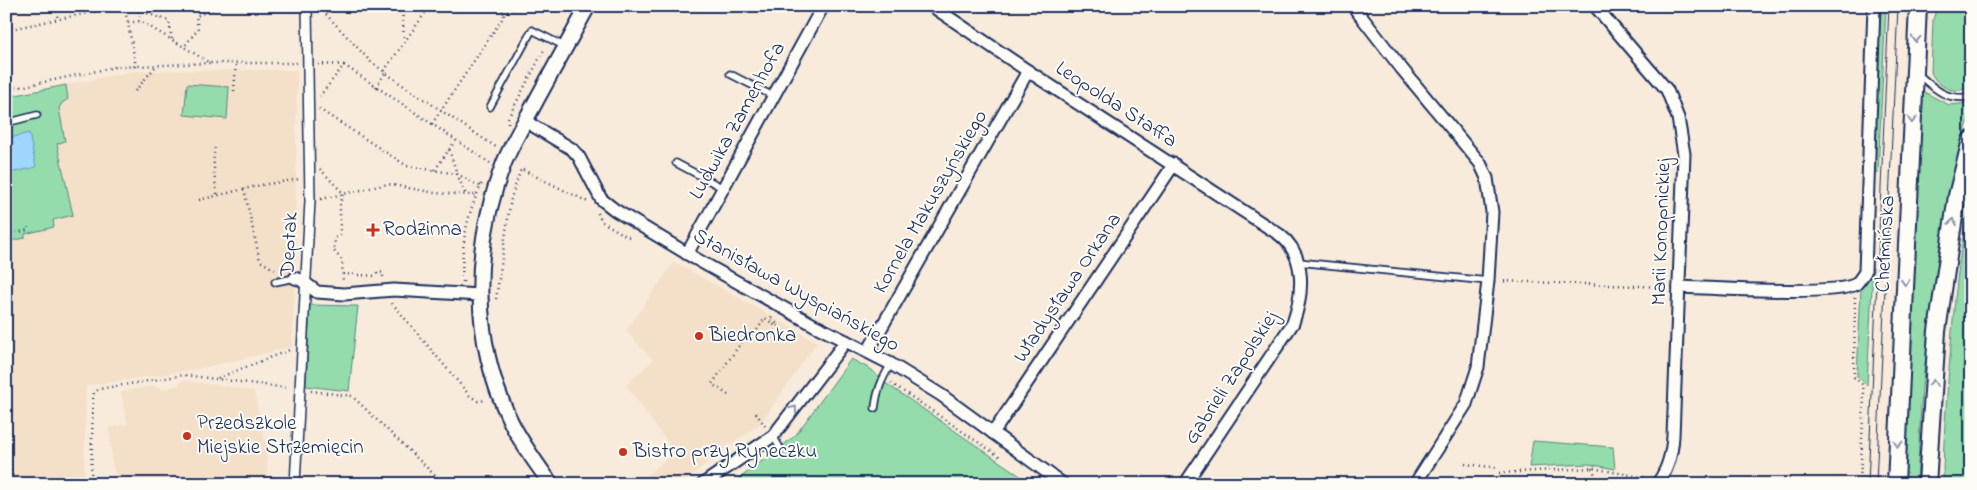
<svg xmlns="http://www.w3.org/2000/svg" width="1977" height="490" viewBox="0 0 1977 490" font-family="'Indie Flower',sans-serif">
  <rect width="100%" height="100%" fill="#f8ebdb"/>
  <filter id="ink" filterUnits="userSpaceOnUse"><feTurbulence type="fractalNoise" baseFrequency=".02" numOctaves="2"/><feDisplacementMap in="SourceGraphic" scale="10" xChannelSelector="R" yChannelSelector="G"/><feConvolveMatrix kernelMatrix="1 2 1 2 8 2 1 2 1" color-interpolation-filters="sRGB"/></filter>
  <g filter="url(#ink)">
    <g fill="#f4dfc8">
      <polygon points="297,70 295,278 292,347 197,369 86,386 84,479 62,484 6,484 6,97 134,71"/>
      <polygon points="674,262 817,342 760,424 725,448 680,484 636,484 675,453 626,385 653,360 626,331"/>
      <polygon points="182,380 254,391 266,445 268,484 117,484 112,461 109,427 127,424 121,392 154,386 163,389 177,386"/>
    </g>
    <g fill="#94dcab" stroke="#588684">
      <polygon points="1880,6 1886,6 1878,173 1873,173"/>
      <path d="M1937,6h22l12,3v77c-16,10 -34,1 -40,-14l2,-52z"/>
      <polygon points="187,84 229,87 227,119 184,115"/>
      <polygon points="66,85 68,99 62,103 59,108 65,141 57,144 73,215 53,220 54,227 25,234 25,238 6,242 6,97"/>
      <polygon points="1922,91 1949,105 1969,103 1971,110 1952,182 1941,245 1922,387 1917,484 1904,484"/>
      <path d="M1971,200v284h-28c0,-51 5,-101 9,-152 4,-44 8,-89 19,-132z"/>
      <polygon points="1870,268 1873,268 1867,385 1857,376 1861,288"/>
      <polygon points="310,305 358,306 349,391 306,386"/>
      <polygon points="851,359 872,370 881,380 1032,484 732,484 795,436"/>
      <polygon points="1533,441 1613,447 1615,469 1588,464 1529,467"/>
    </g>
    <polygon fill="#9ed7fe" stroke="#6a94be" points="29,133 36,167 6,174 6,139"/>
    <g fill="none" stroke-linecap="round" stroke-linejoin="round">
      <defs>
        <g id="service">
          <polyline points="730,74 773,96"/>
          <path d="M1918,74c18,16 27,26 53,23"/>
          <polyline points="490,107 532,30 566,47"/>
          <polyline points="6,123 37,115"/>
          <polyline points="676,163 723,188"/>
          <polyline points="1298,262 1488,281"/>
          <polyline points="275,282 295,278"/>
          <path d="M875,408c2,-18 7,-29 16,-44"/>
          <polyline points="773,436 780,448"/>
        </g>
        <polyline id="pedestrian" points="295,484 310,201 307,6"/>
        <g id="minor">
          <path d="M932,6l96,65 252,164c27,21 23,60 13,88l-108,161"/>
          <polyline points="1353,6 1402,69 1480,163 1487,178 1492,212 1488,281 1478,367 1466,404 1415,484"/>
          <path d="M1595,6l72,84 11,28 6,36 -11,282c-1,18 -5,34 -16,48"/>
          <polyline points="525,121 572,149 579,157 601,199 615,210 696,259 814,325 891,364 941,395 1063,484"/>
          <polyline points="687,254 823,6"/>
          <polyline points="295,278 301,280 317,292 344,294 394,290 480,295"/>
          <path d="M1679,287c29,1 158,9 177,-3 3,-3 7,-9 9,-12l9,-266"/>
          <polyline points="868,351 1028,71"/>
          <polyline points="993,433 1174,164"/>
          <polyline points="703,484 773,436 846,341"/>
        </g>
        <path id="tertiary" d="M551,484c-15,-21 -30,-41 -41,-64 -39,-81 -38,-174 -6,-257 9,-22 22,-43 33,-64 17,-31 34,-62 51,-93"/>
        <g id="secondary">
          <polyline points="1896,484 1918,6"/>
          <polyline points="1927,484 1937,331 1957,196 1971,140"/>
        </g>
      </defs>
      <use href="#service" stroke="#1b2f5e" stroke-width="9"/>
      <use href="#pedestrian" stroke="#1b2f5e" stroke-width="12"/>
      <use href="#minor" stroke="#1b2f5e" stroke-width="15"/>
      <use href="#tertiary" stroke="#1b2f5e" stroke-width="18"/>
      <use href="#secondary" stroke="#1b2f5e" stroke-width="20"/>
      <g stroke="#1b2f5e" stroke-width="2.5" stroke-dasharray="1 4" stroke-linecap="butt">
        <polyline points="55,6 58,20"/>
        <polyline points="124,6 128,23"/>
        <polyline points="137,6 140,21"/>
        <polyline points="222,6 196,16 198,29 184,47 210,63 298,63"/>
        <polyline points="402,6 404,41"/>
        <polyline points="319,7 371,62 401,84 496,147"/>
        <polyline points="138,10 169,21 172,40"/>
        <polyline points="503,13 513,9"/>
        <polyline points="6,30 122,6"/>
        <polyline points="318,64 344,65 320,96"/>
        <polyline points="344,65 490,163"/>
        <polyline points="136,67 128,23 140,21 184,47"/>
        <polyline points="384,71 430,6"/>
        <polyline points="376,87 386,72"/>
        <polyline points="6,90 115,67 210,63"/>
        <polyline points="135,91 156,66"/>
        <polyline points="234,91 236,63"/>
        <polyline points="319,109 407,166 457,174 480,186"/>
        <polyline points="508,123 508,118 545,48"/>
        <polyline points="432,124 504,16 501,6"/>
        <path d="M215,148c-3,7 0,41 3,48"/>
        <polyline points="449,150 457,174 466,195"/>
        <polyline points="320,169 343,193 340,204 340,235 335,238 334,251 342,260 343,282"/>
        <polyline points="435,170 455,141"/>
        <polyline points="244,189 260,261 277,271"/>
        <polyline points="321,199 388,184 435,193 475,195"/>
        <polyline points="199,200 261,185 300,179"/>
        <polyline points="598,213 601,221 628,237 632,236"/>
        <polyline points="6,235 28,230 28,227"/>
        <polyline points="343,274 375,276 378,272 383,273 383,279"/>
        <polyline points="1499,281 1666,287"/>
        <path d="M463,282c-3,-35 4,-69 19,-99"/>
        <polyline points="1855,297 1854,377 1863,385 1864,395 1860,484"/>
        <polyline points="496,299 511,198 521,169 588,202"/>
        <polyline points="392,303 470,396 478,401 487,400"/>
        <polyline points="218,378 292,349"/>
        <polyline points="891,383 1000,457"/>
        <polyline points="311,391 352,396 444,484"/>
        <polyline points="728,395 712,384 748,333 753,336 765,318 777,327 779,325 770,319 773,315"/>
        <polyline points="756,413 765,426"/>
        <polyline points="6,440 14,484"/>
        <polyline points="1465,464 1499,468"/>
        <polyline points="1592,468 1599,484"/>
        <polyline points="1499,473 1592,468 1646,478"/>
        <polyline points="91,484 93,399 94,393 99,389 184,375 288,388"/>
      </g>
      <use href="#service" stroke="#fdfcf7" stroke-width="5.5"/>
      <use href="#pedestrian" stroke="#fdfcf7" stroke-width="9"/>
      <use href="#minor" stroke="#fdfcf7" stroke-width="11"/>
      <use href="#tertiary" stroke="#fdfcf7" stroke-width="14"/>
      <use href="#secondary" stroke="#fdfcf7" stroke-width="16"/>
      <g stroke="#1b2f5e" stroke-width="1">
        <polyline points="1868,484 1889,6"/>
        <polyline points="1876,484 1898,6"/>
      </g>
    </g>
    <defs><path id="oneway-chevron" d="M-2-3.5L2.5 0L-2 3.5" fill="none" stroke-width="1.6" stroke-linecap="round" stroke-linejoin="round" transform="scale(1.25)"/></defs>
    <g stroke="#8c96aa">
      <use href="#oneway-chevron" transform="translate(1916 39) rotate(93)"/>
      <use href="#oneway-chevron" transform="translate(1912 120) rotate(93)"/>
      <use href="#oneway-chevron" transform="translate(1953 222) rotate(-81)"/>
      <use href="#oneway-chevron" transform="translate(1905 282) rotate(93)"/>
      <use href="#oneway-chevron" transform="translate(1933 383) rotate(-86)"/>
      <use href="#oneway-chevron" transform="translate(794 409) rotate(-52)"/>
      <use href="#oneway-chevron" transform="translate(1898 444) rotate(93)"/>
    </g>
  </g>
  <g fill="#c8321e" stroke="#fdfcf7" stroke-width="2">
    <path d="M370.5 222.5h5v5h5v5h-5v5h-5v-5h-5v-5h5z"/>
    <circle cx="699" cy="336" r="5"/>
    <circle cx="187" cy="436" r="5"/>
    <circle cx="623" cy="452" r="5"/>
  </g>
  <g text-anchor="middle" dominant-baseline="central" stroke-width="4" stroke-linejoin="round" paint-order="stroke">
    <g font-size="21" fill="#1b2f5e" stroke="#fdfcf7">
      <text transform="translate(1116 105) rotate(33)">Leopolda Staffa</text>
      <text transform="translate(738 121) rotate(-61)">Ludwika Zamenhofa</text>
      <text transform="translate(931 202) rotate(-60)">Kornela Makuszyńskiego</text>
      <text transform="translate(1662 232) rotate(-88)">Marii Konopnickiej</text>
      <text transform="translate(290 244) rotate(-87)">Deptak</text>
      <text transform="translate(1886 244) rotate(-87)">Chełmińska</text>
      <text transform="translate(1068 288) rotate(-56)">Władysława Orkana</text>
      <text transform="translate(796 291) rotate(29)">Stanisława Wyspiańskiego</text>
      <text transform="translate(1232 378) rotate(-57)">Gabrieli Zapolskiej</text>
    </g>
    <g font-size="21" fill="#1b2f5e" stroke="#fdfcf7" text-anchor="start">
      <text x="383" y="230">Rodzinna</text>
      <text x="709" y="336">Biedronka</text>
      <text x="197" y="424">Przedszkole<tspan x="197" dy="24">Miejskie Strzemięcin</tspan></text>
      <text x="633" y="452">Bistro przy Ryneczku</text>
    </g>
  </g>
  <rect width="1977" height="490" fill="none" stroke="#fdfcf7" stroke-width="25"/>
  <rect x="12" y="12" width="1952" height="465" fill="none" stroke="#1b2f5e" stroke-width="2" filter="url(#ink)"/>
</svg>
